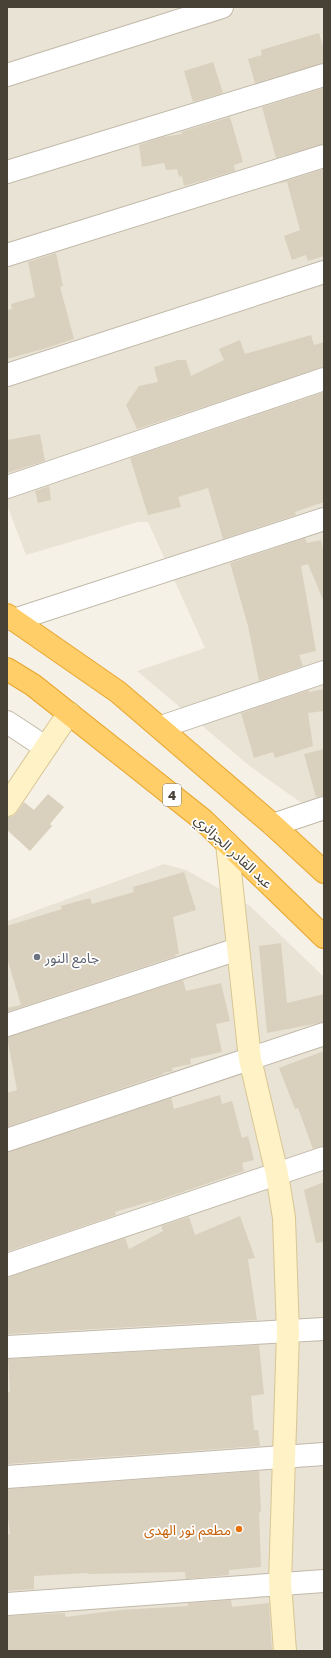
<svg xmlns="http://www.w3.org/2000/svg" width="331" height="1658" viewBox="0 0 331 1658" font-family="'Golos Text','Noto Sans Arabic',sans-serif">
  <rect width="100%" height="100%" fill="#f5f1e7"/>
  <g fill="#e9e3d5">
    <polygon points="7,7 324,7 324,819 251,767 137,671 205,648 148,522 138,522 26,555 7,505"/>
    <polygon points="164,864 186,870 250,906 324,977 324,1651 7,1651 7,921"/>
  </g>
  <g fill="#dad0be">
    <polygon points="319,33 324,50 324,63 255,83 248,59 262,55 261,50"/>
    <polygon points="213,62 223,93 193,102 184,71"/>
    <polygon points="324,88 324,144 276,158 262,107"/>
    <polygon points="230,117 243,162 234,165 235,171 184,186 182,176 179,177 177,169 166,170 164,163 142,167 139,145 163,137 182,134 181,132"/>
    <polygon points="324,169 324,256 308,261 306,255 292,260 284,236 300,230 287,182 276,184"/>
    <polygon points="56,253 63,286 60,287 74,339 43,349 7,359 7,310 12,309 11,304 35,297 28,262"/>
    <polygon points="311,335 314,345 324,342 324,367 137,429 126,405 139,386 158,382 154,367 178,360 186,360 191,376 224,360 219,349 240,340 245,354"/>
    <polygon points="324,392 324,502 295,512 296,515 223,539 208,488 178,497 181,507 148,515 130,458"/>
    <polygon points="40,434 45,461 7,473 7,440"/>
    <polygon points="49,486 51,500 38,503 35,491"/>
    <polygon points="305,538 307,543 321,540 324,553 324,602 308,564 301,566 316,651 299,655 303,666 259,681 248,626 230,563"/>
    <polygon points="324,689 324,711 308,713 313,746 275,758 273,752 254,758 241,713 309,690 309,692"/>
    <polygon points="324,749 324,796 316,797 304,754"/>
    <polygon points="48,794 64,807 50,824 52,826 30,851 7,830 7,817 13,816 17,812 24,802 34,810"/>
    <polygon points="184,872 196,910 173,917 179,954 175,954 176,956 7,1012 7,1008 21,1005 7,958 7,926 62,909 61,906 90,898 92,904 134,892 133,887"/>
    <polygon points="281,943 287,1003 324,994 324,1022 267,1033 259,946"/>
    <polygon points="183,980 186,991 221,983 230,1021 216,1024 222,1052 190,1059 191,1064 172,1068 173,1071 163,1073 164,1074 7,1127 7,1093 17,1090 7,1037"/>
    <polygon points="324,1051 324,1146 313,1149 298,1108 295,1109 279,1068"/>
    <polygon points="220,1095 222,1104 232,1101 242,1138 248,1136 254,1160 242,1163 244,1171 153,1202 152,1201 115,1212 116,1215 7,1252 7,1152 171,1098 174,1109"/>
    <polygon points="324,1182 324,1242 316,1243 304,1190"/>
    <polygon points="240,1216 255,1258 248,1259 257,1320 7,1334 7,1277 125,1238 129,1249 163,1231 161,1226 189,1217 195,1235"/>
    <polygon points="259,1345 264,1394 251,1396 254,1430 258,1430 260,1446 7,1464 7,1392 10,1392 8,1359"/>
    <polygon points="259,1471 261,1512 259,1512 261,1567 229,1570 229,1575 186,1579 185,1572 88,1574 88,1573 34,1576 34,1589 7,1591 7,1534 10,1534 7,1509 7,1489"/>
    <polygon points="231,1600 232,1607 269,1603 272,1651 7,1651 7,1616 65,1613 65,1617 120,1610 188,1606 188,1603"/>
  </g>
  <g fill="none" stroke-linecap="round" stroke-linejoin="round">
    <defs>
      <g id="street">
        <polyline points="7,75 222,7"/>
        <polyline points="7,172 324,75"/>
        <polyline points="7,255 324,156"/>
        <polyline points="7,375 324,272"/>
        <polyline points="7,487 324,379"/>
        <polyline points="14,620 324,519"/>
        <polyline points="7,722 45,747"/>
        <polyline points="161,727 324,672"/>
        <polyline points="273,825 324,808"/>
        <polyline points="7,1025 238,949"/>
        <polyline points="7,1140 324,1034"/>
        <polyline points="7,1265 324,1158"/>
        <polyline points="7,1347 324,1329"/>
        <polyline points="7,1477 324,1454"/>
        <polyline points="7,1604 324,1581"/>
      </g>
      <g id="secondary">
        <polyline points="7,805 69,713"/>
        <polyline points="227,843 250,1059 277,1174 284,1218 288,1332 280,1583 285,1651"/>
      </g>
      <g id="highway">
        <polyline points="7,615 118,692 273,825 324,872"/>
        <polyline points="7,669 33,685 202,819 324,937"/>
      </g>
    </defs>
    <use href="#street" stroke="#c1b9a9" stroke-width="24"/>
    <use href="#secondary" stroke="#d8c693" stroke-width="24"/>
    <use href="#highway" stroke="#e9a62d" stroke-width="24"/>
    <use href="#street" stroke="#fff" stroke-width="22"/>
    <use href="#secondary" stroke="#fff2c7" stroke-width="22"/>
    <use href="#highway" stroke="#ffce68" stroke-width="22"/>
  </g>
  <circle fill="#6b7280" stroke="#fff" stroke-width="1.5" cx="37" cy="957" r="4"/>
  <circle fill="#e8710a" stroke="#fff" stroke-width="1.5" cx="239" cy="1529" r="4"/>
  <g text-anchor="middle" dominant-baseline="central" stroke-width="3.5" stroke-linejoin="round" paint-order="stroke">
    <rect fill="#fff" stroke="#7f7a72" stroke-width="1" x="163" y="784" width="18" height="22" rx="3"/>
    <g font-size="13" font-weight="bold" fill="#484135">
      <text x="172" y="795">4</text>
    </g>
    <g font-size="14" fill="#484135" stroke="#fff">
      <text transform="translate(234 851) rotate(43)">عبد القادر الجزائري</text>
    </g>
    <g font-size="14" fill="#5b616d" stroke="#fff" text-anchor="start">
      <text x="45" y="957">جامع النور</text>
    </g>
    <g font-size="14" fill="#c56008" stroke="#fff" text-anchor="end">
      <text x="231" y="1529">مطعم نور الهدى</text>
    </g>
  </g>
  <rect width="331" height="1658" fill="none" stroke="#484135" stroke-width="16"/>
</svg>
